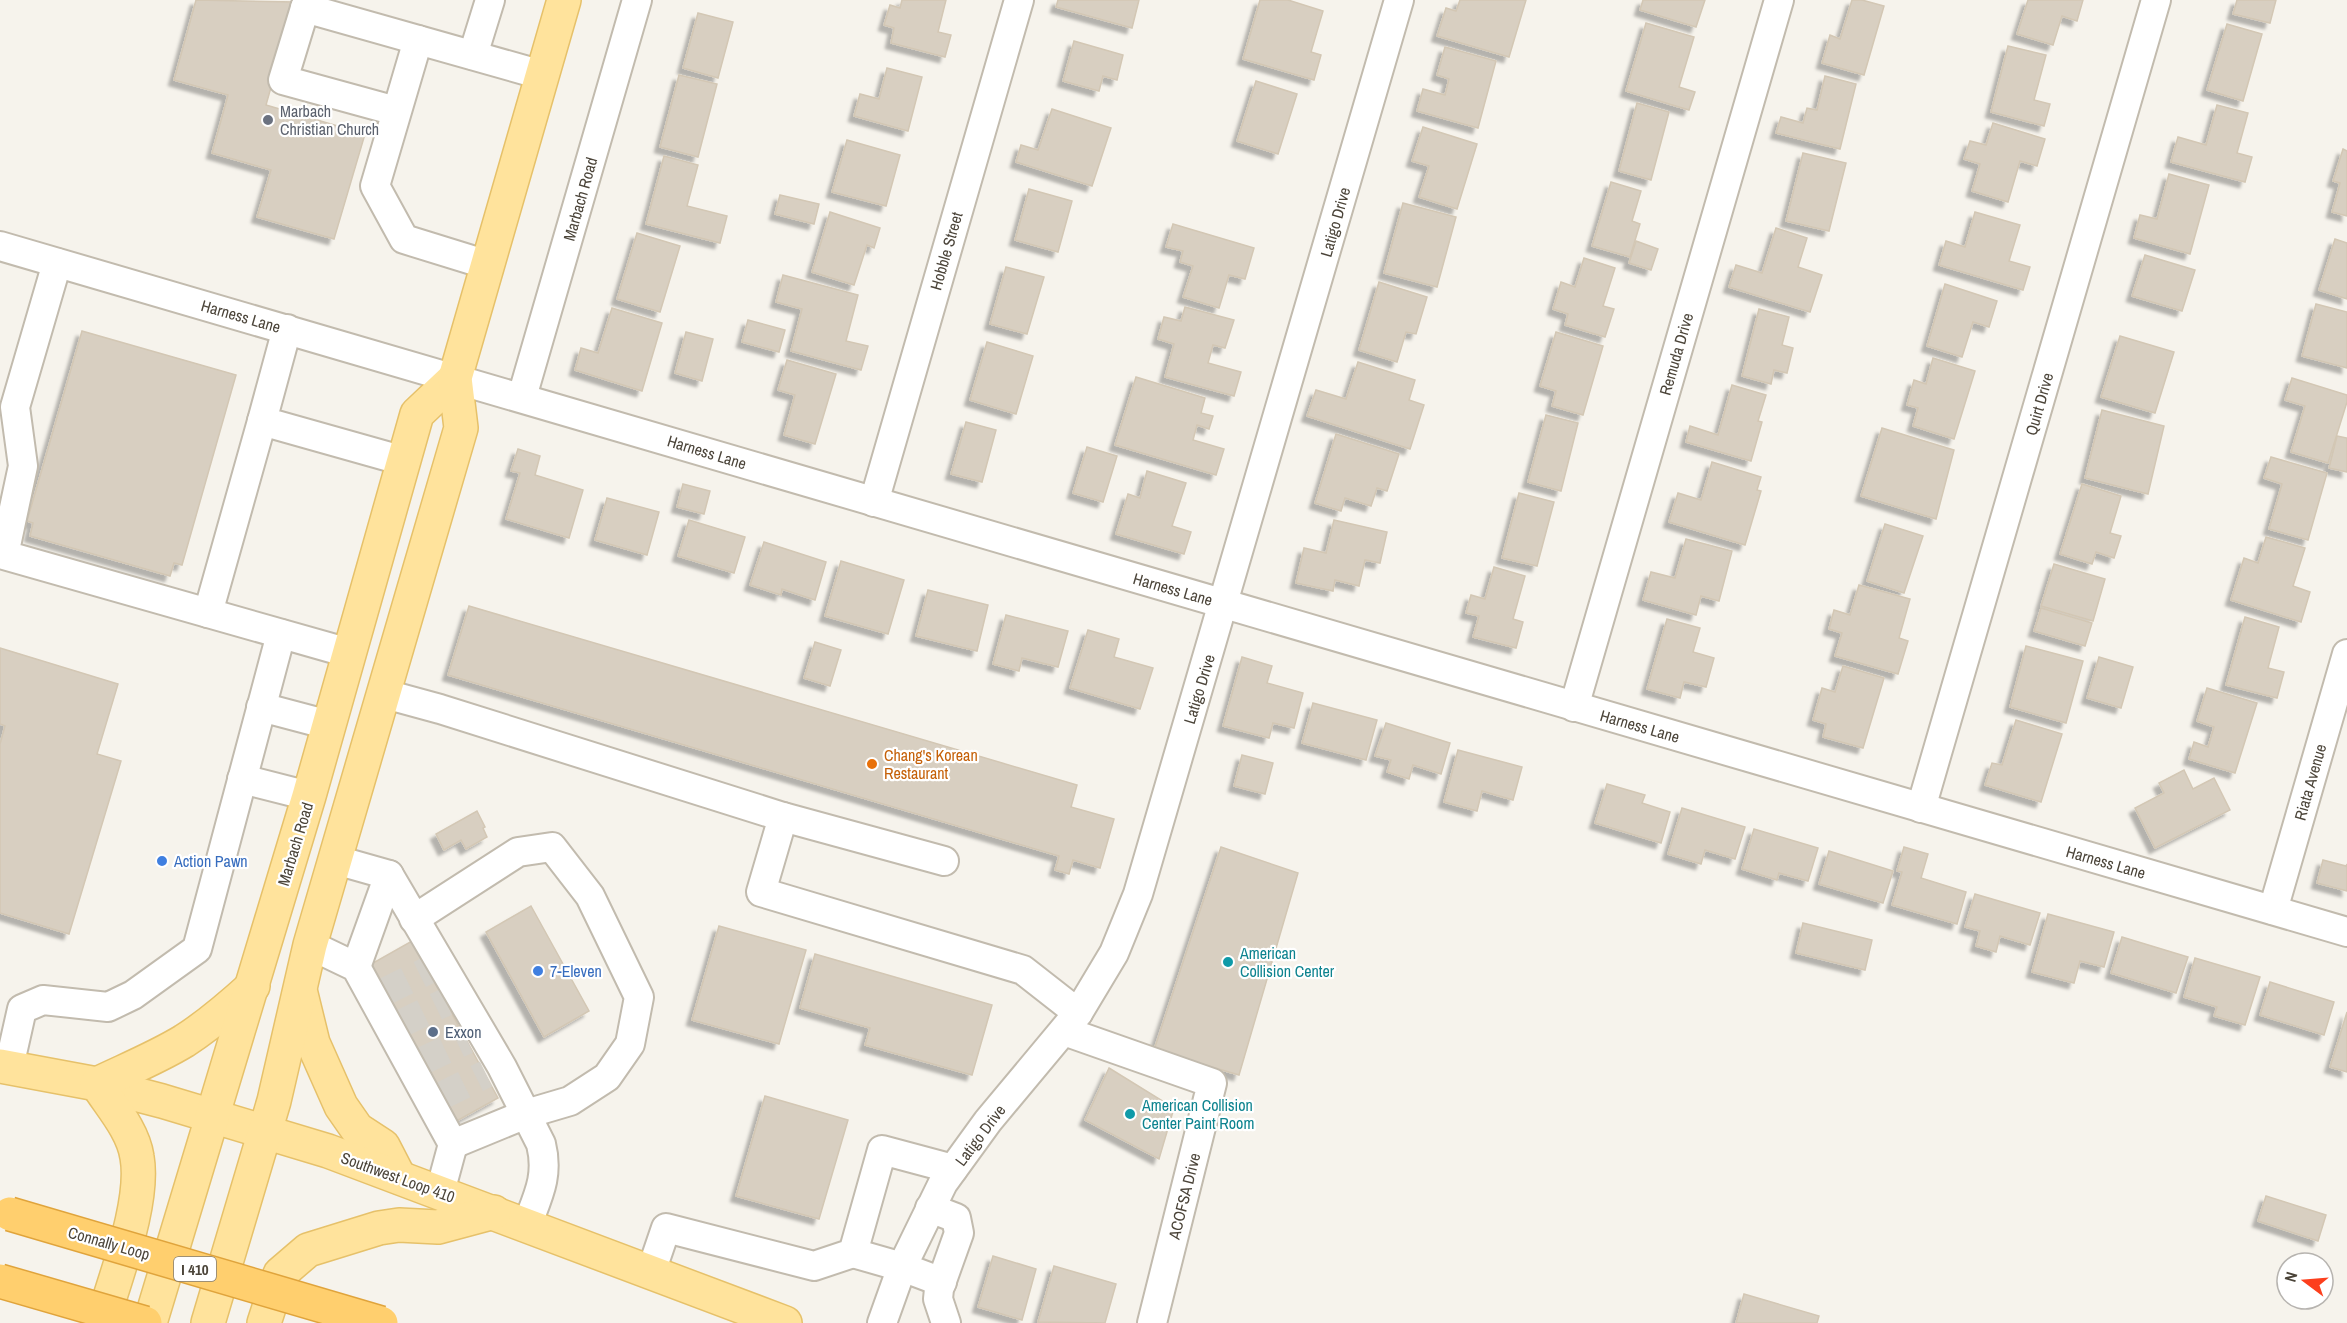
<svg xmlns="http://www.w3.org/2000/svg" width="2347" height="1323" viewBox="0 0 2347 1323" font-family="'Archivo Narrow',sans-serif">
  <defs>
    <filter id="shadow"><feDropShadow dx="-5.5" dy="5.5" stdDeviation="1.5" flood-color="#0004"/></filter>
  </defs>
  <rect width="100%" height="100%" fill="#f6f3ec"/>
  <g fill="#d8cfc1" stroke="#d3c7b4" stroke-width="1.5" filter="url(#shadow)">
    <polygon points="196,0 295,2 266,105 365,134 334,239 257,217 271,170 212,153 228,95 174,80"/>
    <polygon points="902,0 946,0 938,32 951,35 945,57 891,43 894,28 884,25 890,5 900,8"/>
    <polygon points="1058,0 1139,0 1132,28 1056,7"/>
    <polygon points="1260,0 1288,0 1323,11 1311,52 1321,55 1314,80 1243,59"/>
    <polygon points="1460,0 1526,0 1509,57 1437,36 1446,8 1456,11"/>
    <polygon points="1643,0 1705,0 1696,27 1640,10"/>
    <polygon points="1852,0 1862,0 1884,6 1864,75 1822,63 1830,35 1840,39"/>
    <polygon points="2028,0 2083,0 2077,21 2062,16 2053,45 2017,34"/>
    <polygon points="2237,0 2276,0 2270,23 2233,14"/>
    <polygon points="698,13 733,22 718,78 683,68"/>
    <polygon points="1646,23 1694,37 1679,87 1695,92 1689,110 1626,91"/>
    <polygon points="2227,24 2262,34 2243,101 2207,90"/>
    <polygon points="1074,41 1123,55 1117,80 1103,76 1099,91 1063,81"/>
    <polygon points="2008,46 2046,55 2034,100 2050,104 2044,126 1991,112"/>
    <polygon points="1445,47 1496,61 1478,128 1417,111 1423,89 1445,95 1449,79 1437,75"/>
    <polygon points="887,68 922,77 908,131 854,116 860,94 879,99"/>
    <polygon points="679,75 717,84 698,157 660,147"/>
    <polygon points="1825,76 1856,84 1840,149 1776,133 1781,117 1803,123 1807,108 1817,110"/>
    <polygon points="1256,81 1297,94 1278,154 1237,141"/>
    <polygon points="1637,103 1669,112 1651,180 1619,171"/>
    <polygon points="2217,105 2248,113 2237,153 2252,157 2245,182 2171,162 2178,137 2206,145"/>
    <polygon points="1052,109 1111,128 1092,186 1016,162 1021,145 1038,150"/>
    <polygon points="1993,123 2045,139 2037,166 2020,161 2008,202 1972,191 1980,164 1964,159 1970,141 1986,145"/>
    <polygon points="1423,127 1477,144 1457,209 1419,197 1429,166 1412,161"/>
    <polygon points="847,140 900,155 886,206 832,192"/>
    <polygon points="2343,149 2347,151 2347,216 2332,212 2340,183 2333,181"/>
    <polygon points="1803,153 1846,163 1829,231 1786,221"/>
    <polygon points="664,156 698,165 687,206 727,216 720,243 646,224"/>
    <polygon points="2169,174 2209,185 2190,254 2134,238 2140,215 2157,219"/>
    <polygon points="1611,182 1641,191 1632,221 1640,224 1630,257 1592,246"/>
    <polygon points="1029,189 1072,201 1058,252 1015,240"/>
    <polygon points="780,195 819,204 814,224 775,214"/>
    <polygon points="1403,203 1456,217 1437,287 1384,273"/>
    <polygon points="830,212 880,228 874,248 867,245 854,285 812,272"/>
    <polygon points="1975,212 2020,225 2009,261 2030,267 2023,290 1939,265 1946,241 1965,247"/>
    <polygon points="1173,224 1254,248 1245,279 1229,275 1219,308 1183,297 1193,266 1180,262 1183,251 1166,247"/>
    <polygon points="1776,228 1807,238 1798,267 1822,275 1810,312 1729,287 1736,265 1762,273"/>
    <polygon points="637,233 680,246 660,312 617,299"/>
    <polygon points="2335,239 2347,243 2347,299 2319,290"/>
    <polygon points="1636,241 1658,249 1651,270 1629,263"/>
    <polygon points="2145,255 2195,270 2182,311 2132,296"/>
    <polygon points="1584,258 1615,268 1603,306 1614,309 1605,337 1565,325 1568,314 1553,309 1561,282 1575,287"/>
    <polygon points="1006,267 1044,277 1027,334 990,324"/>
    <polygon points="783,275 858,295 846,341 868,346 861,370 791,351 802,309 776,302"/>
    <polygon points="1379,282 1427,297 1416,334 1406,332 1397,362 1359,350"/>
    <polygon points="1945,284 1997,301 1989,327 1973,322 1962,357 1927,346"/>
    <polygon points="2316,304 2347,312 2347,368 2302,356"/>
    <polygon points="1185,307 1234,320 1225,348 1213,345 1208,363 1241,372 1234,396 1165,377 1174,344 1158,339 1164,317 1181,321"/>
    <polygon points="612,308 662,323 642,391 575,370 581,348 598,353"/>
    <polygon points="1759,309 1789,317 1782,345 1793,348 1787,373 1774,370 1771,384 1742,376"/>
    <polygon points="748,320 785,330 779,352 742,342"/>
    <polygon points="82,331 236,375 182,565 174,563 170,576 30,536 33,523 27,521"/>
    <polygon points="686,332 713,339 702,381 675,373"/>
    <polygon points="1556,332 1603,346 1583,415 1552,406 1556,391 1540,386"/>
    <polygon points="2120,336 2174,352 2155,413 2101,397"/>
    <polygon points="987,342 1033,356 1016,414 970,400"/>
    <polygon points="1933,358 1975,371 1954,439 1913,426 1918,408 1907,405 1914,380 1926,384"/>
    <polygon points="787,360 836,374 815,444 784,435 795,395 778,390"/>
    <polygon points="1358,362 1415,380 1409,400 1424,405 1410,449 1307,416 1316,390 1346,399"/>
    <polygon points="1136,377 1205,398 1201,413 1213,416 1209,429 1197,425 1193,440 1224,449 1216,475 1115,445"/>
    <polygon points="2292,378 2347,395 2347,402 2328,463 2291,452 2305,406 2285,400"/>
    <polygon points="1732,385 1766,395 1758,421 1762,422 1751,461 1686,442 1690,426 1718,435"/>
    <polygon points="2102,410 2164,426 2148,494 2085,478"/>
    <polygon points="1546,415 1578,423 1561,491 1528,482"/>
    <polygon points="966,422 996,430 982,482 951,474"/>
    <polygon points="1882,428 1954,450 1936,519 1861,496"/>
    <polygon points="1336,434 1399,454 1387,491 1377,488 1371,506 1345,498 1341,511 1315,503"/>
    <polygon points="2337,436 2347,438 2347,472 2329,468"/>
    <polygon points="1087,447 1117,456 1103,502 1073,493"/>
    <polygon points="518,449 540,456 535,475 583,490 569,538 506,519 520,473 511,471"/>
    <polygon points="2271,457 2327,473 2308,540 2269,529 2282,484 2264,478"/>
    <polygon points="1712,462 1761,477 1757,490 1761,491 1745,545 1669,522 1678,493 1701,500"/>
    <polygon points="1147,471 1186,483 1172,526 1191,532 1184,554 1116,534 1128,494 1140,498"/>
    <polygon points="683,484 710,491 704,514 677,507"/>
    <polygon points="2082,484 2121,496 2110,533 2121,536 2114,558 2096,552 2092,564 2060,554"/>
    <polygon points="1519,493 1554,502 1537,566 1502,558"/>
    <polygon points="607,498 659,512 647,555 595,540"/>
    <polygon points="689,520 745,537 734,573 678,556"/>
    <polygon points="1334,520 1387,532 1380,563 1365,560 1359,586 1335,580 1333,591 1296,583 1304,548 1326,553"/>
    <polygon points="1885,524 1923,536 1904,593 1867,581"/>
    <polygon points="2266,537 2305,548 2293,586 2310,592 2301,622 2231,600 2244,558 2258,563"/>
    <polygon points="1686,539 1732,551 1719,601 1701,596 1696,615 1643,600 1651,572 1675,578"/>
    <polygon points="764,542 826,562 815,600 782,589 781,595 750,585"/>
    <polygon points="841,561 904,580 888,634 825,616"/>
    <polygon points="2054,564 2105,579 2093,621 2041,606"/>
    <polygon points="1494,567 1525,576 1513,619 1523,622 1516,648 1473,637 1479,616 1466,613 1471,595 1485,599"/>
    <polygon points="1859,585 1910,599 1899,638 1908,641 1898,674 1835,656 1842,633 1829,629 1834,610 1850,615"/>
    <polygon points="928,590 988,605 977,651 916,636"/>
    <polygon points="469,606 1077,785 1071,807 1114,819 1100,868 1073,860 1069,874 1055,870 1059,856 448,675"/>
    <polygon points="2041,608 2092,623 2085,646 2034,631"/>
    <polygon points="1006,615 1068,631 1058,667 1022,658 1019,671 993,664"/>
    <polygon points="2245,617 2279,627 2268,668 2284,672 2277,698 2226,685"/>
    <polygon points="1667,619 1700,628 1693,652 1714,658 1706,687 1684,682 1680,698 1647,689"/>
    <polygon points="1088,630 1119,639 1114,657 1153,668 1140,709 1070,688"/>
    <polygon points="815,642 841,650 830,686 804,678"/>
    <polygon points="2026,646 2083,661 2066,723 2010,707"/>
    <polygon points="0,648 118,684 97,754 121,761 69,934 0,913 0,744 5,726 0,724"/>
    <polygon points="1242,657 1272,666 1267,683 1303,693 1294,728 1273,723 1269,738 1223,726"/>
    <polygon points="2099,657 2133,667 2121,708 2087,698"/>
    <polygon points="1843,666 1884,678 1863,748 1823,737 1826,724 1813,720 1822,688 1835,692"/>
    <polygon points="2207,688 2257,703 2235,773 2189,759 2194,742 2208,747 2214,727 2197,721"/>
    <polygon points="1313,703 1377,720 1366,760 1302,743"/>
    <polygon points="2016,720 2062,734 2041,802 1985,785 1992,763 2002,765"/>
    <polygon points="1386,723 1450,743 1441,774 1413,765 1409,779 1387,772 1391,760 1375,756"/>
    <polygon points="1458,750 1522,767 1513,800 1482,791 1477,811 1444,802"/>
    <polygon points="1242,755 1273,763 1265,794 1234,786"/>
    <polygon points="2184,770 2193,789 2214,778 2230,810 2155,848 2135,808 2164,793 2159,783"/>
    <polygon points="1607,784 1645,795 1642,803 1670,812 1661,843 1595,823"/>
    <polygon points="1682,808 1745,827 1735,859 1705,850 1701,864 1668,854"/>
    <polygon points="477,811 485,827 483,828 487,837 466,849 461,840 444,850 436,834"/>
    <polygon points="1754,829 1818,848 1808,881 1779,873 1777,880 1742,869"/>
    <polygon points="1221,847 1298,873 1239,1075 1154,1050"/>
    <polygon points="1904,847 1928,854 1921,878 1966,892 1957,924 1892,905 1902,872 1897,871"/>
    <polygon points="1829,851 1893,871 1883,903 1819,884"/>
    <polygon points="2323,860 2346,866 2347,864 2347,891 2317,883"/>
    <polygon points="1975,894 2040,913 2030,945 2000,936 1996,952 1976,946 1980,931 1965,927"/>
    <polygon points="531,906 589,1011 544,1037 486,932"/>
    <polygon points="2048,914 2114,932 2104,967 2080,961 2074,983 2032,972"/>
    <polygon points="1803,923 1872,940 1865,970 1796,953"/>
    <polygon points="719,926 806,950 779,1044 692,1020"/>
    <polygon points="2122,937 2188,957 2176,993 2111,973"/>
    <polygon points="412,941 498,1098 453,1123 366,967"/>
    <polygon points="815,954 992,1005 972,1075 865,1045 870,1028 800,1008"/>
    <polygon points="2195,958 2260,977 2245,1025 2214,1016 2217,1007 2184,997"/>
    <polygon points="2270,982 2334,1002 2324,1035 2260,1015"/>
    <polygon points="2347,1012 2347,1072 2330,1067"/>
    <polygon points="1109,1068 1174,1108 1159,1159 1085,1120"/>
    <polygon points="765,1096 848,1120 819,1219 736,1196"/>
    <polygon points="2266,1196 2326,1215 2318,1241 2258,1221"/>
    <polygon points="993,1256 1036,1269 1022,1320 978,1307"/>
    <polygon points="1054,1266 1116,1284 1105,1323 1038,1322"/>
    <polygon points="1744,1294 1819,1316 1817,1323 1736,1323"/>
  </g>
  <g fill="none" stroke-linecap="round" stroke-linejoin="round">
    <g stroke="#d4d0c8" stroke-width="28" stroke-dasharray="28 14" stroke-linecap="butt">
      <polyline points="382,993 429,970"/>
      <polyline points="398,1025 446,1002"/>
      <polyline points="420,1062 467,1040"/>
      <polyline points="439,1097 486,1074"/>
    </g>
    <defs>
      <g id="minor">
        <polyline points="308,0 305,8 542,75"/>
        <polyline points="305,8 283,80 396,111"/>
        <polyline points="418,40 375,186 404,239 488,265"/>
        <polyline points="473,55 490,0"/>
        <polyline points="0,246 2347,932"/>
        <polyline points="57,263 15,407 23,466 4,555 349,653"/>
        <polyline points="287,329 262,421 404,461"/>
        <polyline points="522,397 637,0"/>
        <polyline points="874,502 1019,0"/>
        <polyline points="208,613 262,421"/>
        <polyline points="385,694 440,709 783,817 761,892 1023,970 1078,1013"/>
        <polyline points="261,707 329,725"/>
        <polyline points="1574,707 1779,0"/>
        <polyline points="242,779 309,796"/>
        <polyline points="1921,808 2156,0"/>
        <polyline points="783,817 944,861"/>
        <path d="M336,860l53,15 113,192 39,77c8,32 -3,52 -14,81"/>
        <polyline points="2273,910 2347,654"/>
        <polyline points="414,919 518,852 552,847 590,896 639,997 630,1044 607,1077 570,1101 526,1114 453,1144"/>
        <polyline points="310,945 356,967 453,1144 440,1192"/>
        <polyline points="356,967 389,875"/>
        <polyline points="1064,1031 1212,1083 1152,1323"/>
        <polyline points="9,1067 22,1009 43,1000 108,1007 133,995 197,949 281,634"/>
        <polyline points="930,1208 956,1218 959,1233 939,1289 938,1299 946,1323"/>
        <polyline points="853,1253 902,1267 942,1282"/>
        <polyline points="651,1272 666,1228 814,1266 853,1253 882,1150 953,1169"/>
        <polyline points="882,1323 902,1267 943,1183 988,1121 1078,1013 1114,953 1138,894 1399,0"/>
      </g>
      <g id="major">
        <polyline points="301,994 313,1043 341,1106 357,1129 383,1146 399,1177"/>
        <polyline points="0,1066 97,1084 162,1101 328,1151 785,1323"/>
        <path d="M102,1323c13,-46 43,-120 35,-166 -4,-27 -26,-51 -40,-73 29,-14 59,-26 87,-43 25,-16 47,-35 69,-55"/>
        <polyline points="150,1323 309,796 417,414 455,378"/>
        <polyline points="208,1323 274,1101 310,945 461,428 455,378 564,0"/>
        <polyline points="264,1323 280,1274 308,1250 379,1228 399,1225 438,1227 494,1212"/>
      </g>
    </defs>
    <use href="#minor" stroke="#c2bbae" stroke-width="32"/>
    <use href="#major" stroke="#e6c16a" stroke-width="36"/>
    <use href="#minor" stroke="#fff" stroke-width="28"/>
    <use href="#major" stroke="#ffe39c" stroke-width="33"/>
    <defs>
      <g id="highway-bridge">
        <polyline points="10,1214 381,1323"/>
        <polyline points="0,1281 145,1323"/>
      </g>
    </defs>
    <use href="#highway-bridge" stroke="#e0a43c" stroke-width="36" stroke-linecap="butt"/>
    <use href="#highway-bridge" stroke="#ffcf6e" stroke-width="33"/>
  </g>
  <circle fill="#6b7280" stroke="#fff" stroke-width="2" cx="268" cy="120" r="6"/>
  <circle fill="#e8710a" stroke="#fff" stroke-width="2" cx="872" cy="764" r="6"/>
  <g fill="#3f7fe0" stroke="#fff" stroke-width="2">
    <circle cx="162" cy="861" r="6"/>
    <circle cx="538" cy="971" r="6"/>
  </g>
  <g fill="#0f9aa8" stroke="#fff" stroke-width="2">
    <circle cx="1228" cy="962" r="6"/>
    <circle cx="1130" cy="1114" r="6"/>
  </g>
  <circle fill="#5c6f8a" stroke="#fff" stroke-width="2" cx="433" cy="1032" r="6"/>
  <g text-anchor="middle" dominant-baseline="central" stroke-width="4.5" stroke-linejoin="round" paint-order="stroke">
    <rect fill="#fff" stroke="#817c74" stroke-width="1.5" x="174" y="1257" width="42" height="24" rx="4.5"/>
    <g font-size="15" font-weight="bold" fill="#4b4439">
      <text x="195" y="1269">I 410</text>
    </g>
    <g font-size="16" fill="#5b616d" stroke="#fff" text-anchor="start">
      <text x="280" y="111">Marbach<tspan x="280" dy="18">Christian Church</tspan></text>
    </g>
    <g font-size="16" fill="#4b4439" stroke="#fff">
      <text transform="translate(580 199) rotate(-74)">Marbach Road</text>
      <text transform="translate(1335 222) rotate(-74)">Latigo Drive</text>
      <text transform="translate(946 251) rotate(-74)">Hobble Street</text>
      <text transform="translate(241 316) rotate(16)">Harness Lane</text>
      <text transform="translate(1676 354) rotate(-74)">Remuda Drive</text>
      <text transform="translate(2039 404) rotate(-74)">Quirt Drive</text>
      <text transform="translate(707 452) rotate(17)">Harness Lane</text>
      <text transform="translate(1173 589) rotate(16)">Harness Lane</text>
      <text transform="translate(1199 689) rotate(-73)">Latigo Drive</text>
      <text transform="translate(1640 726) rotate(16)">Harness Lane</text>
      <text transform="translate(2310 782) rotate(-74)">Riata Avenue</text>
      <text transform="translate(295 844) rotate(-73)">Marbach Road</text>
      <text transform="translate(2106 862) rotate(16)">Harness Lane</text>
      <text transform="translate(980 1135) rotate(-53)">Latigo Drive</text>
      <text transform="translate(398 1177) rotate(20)">Southwest Loop 410</text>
      <text transform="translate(1184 1196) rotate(-76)">ACOFSA Drive</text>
      <text transform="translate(109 1243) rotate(16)">Connally Loop</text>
    </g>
    <g font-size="16" fill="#c56008" stroke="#fff" text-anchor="start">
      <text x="884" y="755">Chang's Korean<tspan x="884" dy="18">Restaurant</tspan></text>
    </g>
    <g font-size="16" fill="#366cbe" stroke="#fff" text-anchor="start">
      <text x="174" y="861">Action Pawn</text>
      <text x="550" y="971">7-Eleven</text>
    </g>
    <g font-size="16" fill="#0d838f" stroke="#fff" text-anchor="start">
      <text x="1240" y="953">American<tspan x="1240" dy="18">Collision Center</tspan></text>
      <text x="1142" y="1105">American Collision<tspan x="1142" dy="18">Center Paint Room</tspan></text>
    </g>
    <g font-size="16" fill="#4e5e75" stroke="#fff" text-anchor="start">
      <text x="445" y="1032">Exxon</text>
    </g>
  </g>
  <g transform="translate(2305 1281) rotate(286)"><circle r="28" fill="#ffffff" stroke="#b7b4b0" stroke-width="1.5"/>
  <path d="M0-4.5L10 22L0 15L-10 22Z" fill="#fc3f1d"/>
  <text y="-9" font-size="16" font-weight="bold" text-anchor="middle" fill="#4b4439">N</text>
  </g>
</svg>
